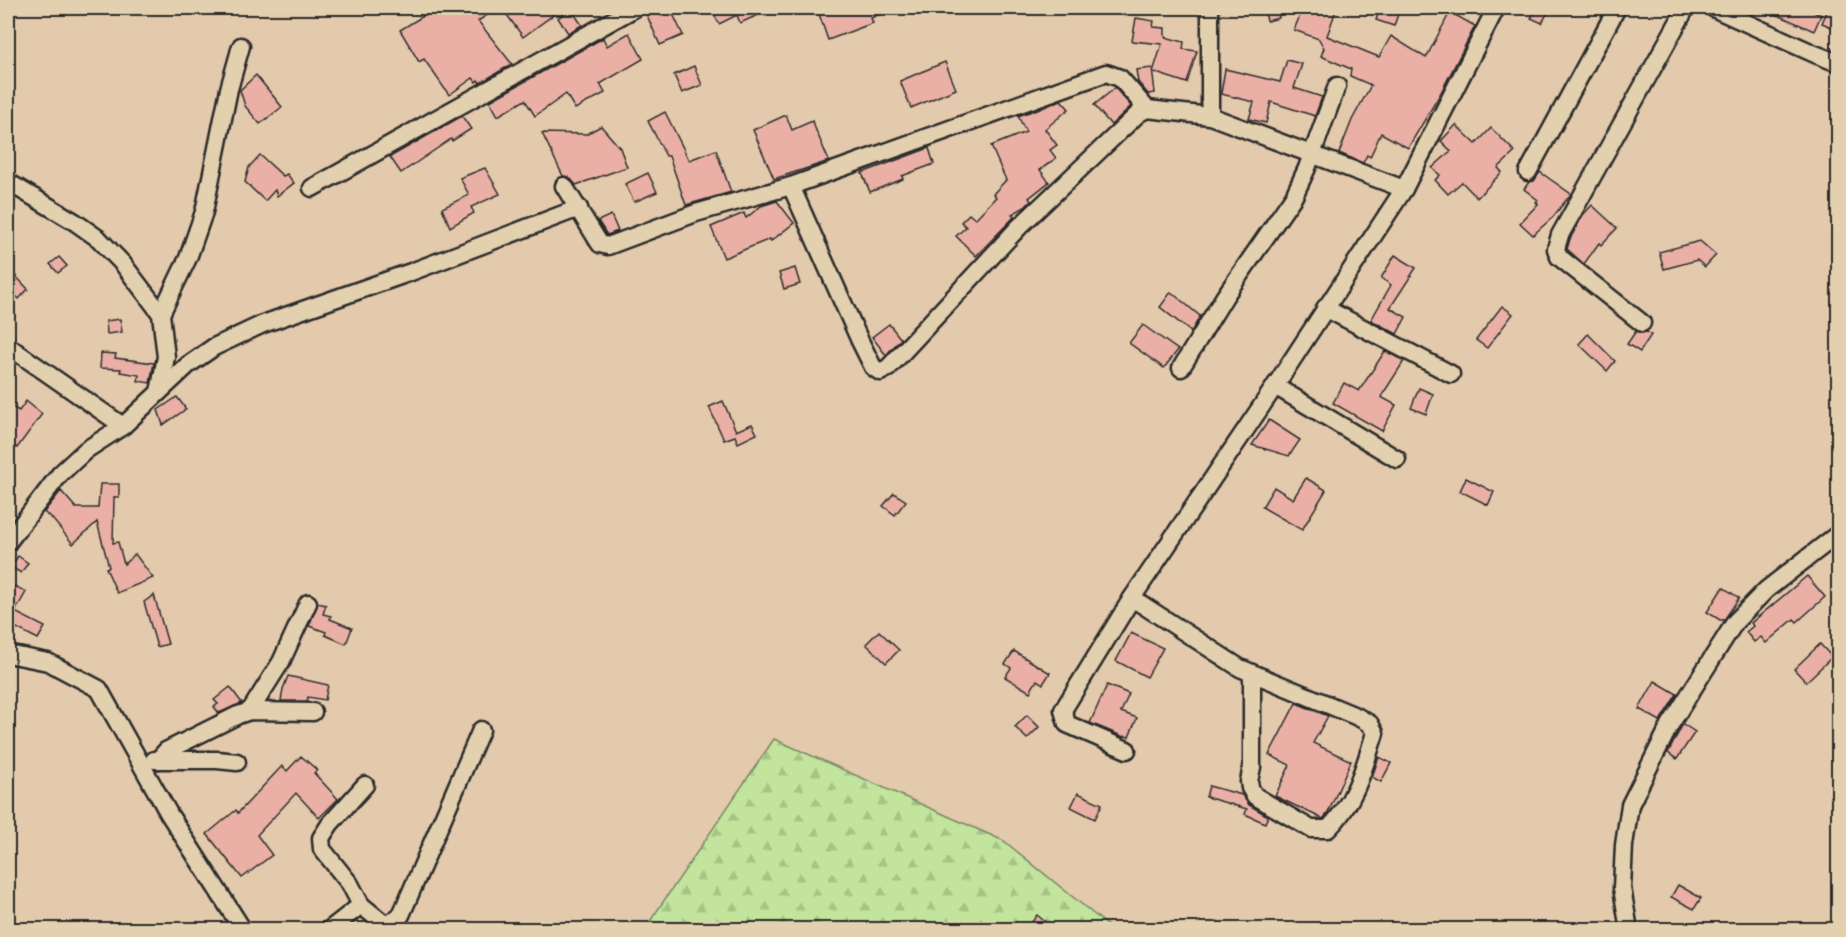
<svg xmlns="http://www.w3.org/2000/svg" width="1846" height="937" viewBox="0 0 1846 937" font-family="Sriracha,sans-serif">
  <defs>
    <pattern id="forest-firs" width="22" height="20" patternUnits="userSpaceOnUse" patternTransform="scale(1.5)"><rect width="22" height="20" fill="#c2e49d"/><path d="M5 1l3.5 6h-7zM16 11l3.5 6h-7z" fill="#a7c487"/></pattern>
  </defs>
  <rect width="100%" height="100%" fill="#e4caac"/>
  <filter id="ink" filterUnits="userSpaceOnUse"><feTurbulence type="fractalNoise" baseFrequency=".0167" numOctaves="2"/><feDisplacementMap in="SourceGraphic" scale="12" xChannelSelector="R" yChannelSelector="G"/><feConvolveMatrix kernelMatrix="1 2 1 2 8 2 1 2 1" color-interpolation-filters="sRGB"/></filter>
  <g filter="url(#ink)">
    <polygon fill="url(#forest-firs)" stroke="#768864" stroke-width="1.5" points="774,739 1004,841 1112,929 644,930"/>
    <g fill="#eab0a6" stroke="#2b2b2b" stroke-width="1.5">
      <polygon points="416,8 498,8 478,21 512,64 480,83 478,80 476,82 473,78 449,95 424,59 419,62 400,30 423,16"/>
      <polygon points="502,8 548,8 553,15 523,37"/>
      <polygon points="645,8 670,8 683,35 660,45 645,11"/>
      <polygon points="711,8 774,8 740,23 737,15 719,24"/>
      <polygon points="837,8 893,8 871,18 873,23 828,40 819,14"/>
      <polygon points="1264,8 1277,8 1279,18 1267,21"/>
      <polygon points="1303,8 1329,8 1336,10 1327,36 1379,57 1391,36 1426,58 1450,12 1475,26 1439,96 1408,148 1381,133 1370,157 1367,155 1363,163 1339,153 1352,120 1371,85 1350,76 1351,69 1321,56 1324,48 1319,39 1294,30"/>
      <polygon points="1380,8 1400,8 1394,26 1376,20"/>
      <polygon points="1537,8 1550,8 1542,23 1531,18"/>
      <polygon points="1762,8 1804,8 1821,15 1814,31"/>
      <polygon points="571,9 582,25 568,33 558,18"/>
      <polygon points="1828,9 1839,13 1834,28 1822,23"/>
      <polygon points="1136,18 1154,21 1153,27 1165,28 1165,37 1184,42 1183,49 1197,51 1187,83 1153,72 1162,44 1132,41"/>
      <polygon points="629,33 643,59 600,84 605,93 575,109 566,94 535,116 525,100 498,116 490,101 603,38 607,46"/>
      <polygon points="1287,60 1302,64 1294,88 1322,97 1315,116 1271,102 1266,123 1249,119 1254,102 1221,94 1225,69 1280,82"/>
      <polygon points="945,62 956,89 911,108 900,81"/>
      <polygon points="694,66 702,85 682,93 674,75"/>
      <polygon points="1152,68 1155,93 1148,94 1138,82 1136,70"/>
      <polygon points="256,75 282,107 260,124 245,106 240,90"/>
      <polygon points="1115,88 1131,106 1111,125 1094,105"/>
      <polygon points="1061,100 1069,109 1045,129 1057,145 1050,150 1056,158 1040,170 1049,182 1029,198 1031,201 1025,207 1012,214 1015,216 976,256 956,236 966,227 961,222 969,214 975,219 996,197 993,194 1006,180 991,146 1026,132 1018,116 1035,110 1035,111"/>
      <polygon points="665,112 689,160 716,150 731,192 686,205 669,156 666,156 648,121"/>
      <polygon points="786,115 792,130 812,121 829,161 774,179 753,130"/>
      <polygon points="462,116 471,129 452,141 451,139 401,173 390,157"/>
      <polygon points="1456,125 1476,144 1491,128 1515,152 1498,168 1502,172 1477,198 1462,182 1448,194 1435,180 1440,175 1432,168 1451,151 1441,141"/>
      <polygon points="601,126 620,148 627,167 576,185 569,177 563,176 542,133 588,134 588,133"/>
      <polygon points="929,148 934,164 902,176 903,179 870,192 862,173"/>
      <polygon points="260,155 283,176 287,174 294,183 277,196 275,190 265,201 245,182 249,167"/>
      <polygon points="485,168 500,194 471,207 474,213 450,227 442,208 469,195 460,178"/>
      <polygon points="1540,172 1571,194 1553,217 1533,235 1520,223 1538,204 1536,202 1538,200 1524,189 1529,182 1534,181"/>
      <polygon points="648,173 657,192 634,202 625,184"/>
      <polygon points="777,201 794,223 771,241 770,239 724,258 711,227 744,213 746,218 761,206"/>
      <polygon points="1592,205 1617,228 1601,245 1599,243 1584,264 1567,249 1570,239 1583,215"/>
      <polygon points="611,215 618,231 607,235 598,221"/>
      <polygon points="1700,241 1716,255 1705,267 1697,260 1664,269 1659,252"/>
      <polygon points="1395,255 1416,268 1390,308 1406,317 1397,334 1371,320 1391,285 1381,278"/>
      <polygon points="59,257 67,266 58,273 50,264"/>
      <polygon points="8,268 28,289 19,299 8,288"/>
      <polygon points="795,268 800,284 784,289 779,273"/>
      <polygon points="1171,292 1200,316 1191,332 1160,307"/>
      <polygon points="1502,306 1513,314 1487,348 1476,340"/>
      <polygon points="120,319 122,332 107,334 106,321"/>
      <polygon points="889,324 901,339 886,355 872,337"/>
      <polygon points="1143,325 1178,350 1164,368 1129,343"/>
      <polygon points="1636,331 1641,333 1647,332 1651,335 1640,352 1627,344"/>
      <polygon points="1588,334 1615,361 1607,371 1579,344"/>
      <polygon points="1385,351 1404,361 1381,397 1396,405 1382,431 1333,403 1344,383 1359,391"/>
      <polygon points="101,353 116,354 115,358 154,363 150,383 138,381 139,375 120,372 121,369 100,368"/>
      <polygon points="1419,388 1433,394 1426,414 1411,408"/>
      <polygon points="177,397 186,409 163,425 158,410"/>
      <polygon points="26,401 42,414 17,448 8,443 8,404 19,411"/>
      <polygon points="723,401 736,431 752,424 757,434 738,443 735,436 724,440 709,407"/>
      <polygon points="1269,420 1300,440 1289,456 1252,445"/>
      <polygon points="1306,478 1326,490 1302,530 1262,507 1274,487 1293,499"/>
      <polygon points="1466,478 1494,492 1488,505 1460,491"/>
      <polygon points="100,484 119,484 119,497 114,497 113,543 118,542 124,564 135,554 153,578 117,593 106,568 109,567 97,522 73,544 49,515 48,516 44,512 61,491 76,508 98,508"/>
      <polygon points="894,493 906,501 895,515 883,506"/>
      <polygon points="18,556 28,563 21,573 11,567"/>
      <polygon points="1807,576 1825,597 1797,622 1794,619 1766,643 1761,637 1754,642 1746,632 1753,626 1751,623"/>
      <polygon points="15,586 26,592 15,612 45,627 38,639 9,624 8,626 8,599"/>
      <polygon points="1723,587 1739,598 1724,620 1720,620 1707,612"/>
      <polygon points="154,595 168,644 157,647 144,602"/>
      <polygon points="318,603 326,605 323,614 331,616 330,619 352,628 346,644 325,635 326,632 309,626"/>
      <polygon points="879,631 899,650 886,663 866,644"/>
      <polygon points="1131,633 1163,648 1147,677 1116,661"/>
      <polygon points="1820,644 1832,657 1806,682 1794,669"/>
      <polygon points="1014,651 1050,673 1043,684 1037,680 1030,692 1005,677 1011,668 1005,664"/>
      <polygon points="288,676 328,685 325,700 308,697 307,701 281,701 283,689"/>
      <polygon points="1655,681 1677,694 1660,721 1639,709"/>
      <polygon points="1107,685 1129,694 1121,712 1137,718 1129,737 1125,736 1124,737 1090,723"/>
      <polygon points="230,687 242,703 219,713 214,707 218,704 214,700"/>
      <polygon points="1296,703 1328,716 1313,743 1351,761 1328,813 1323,819 1275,796 1290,765 1269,755"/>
      <polygon points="1027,715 1039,727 1027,739 1015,727"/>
      <polygon points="1683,724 1695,732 1677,759 1668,753"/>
      <polygon points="301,756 317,770 314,773 338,799 319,818 296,793 257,835 272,855 242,878 207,834 236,810 238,813 282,766 287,771"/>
      <polygon points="1379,757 1391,763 1381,782 1372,777"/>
      <polygon points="1209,786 1242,795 1249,805 1268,816 1265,823 1245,814 1247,809 1206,797"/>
      <polygon points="1078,793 1102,804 1095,819 1071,807"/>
      <polygon points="1678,885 1701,898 1694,909 1671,897"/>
      <polygon points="1037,915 1055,930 1026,930"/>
    </g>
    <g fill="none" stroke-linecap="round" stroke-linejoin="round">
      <defs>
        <g id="minor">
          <polyline points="1713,8 1815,54 1838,63"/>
          <polyline points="1210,116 1210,8"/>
          <polyline points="1528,172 1617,8"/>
          <polyline points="8,182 75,222 99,239 123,264 161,314 166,357 159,392"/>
          <polyline points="564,186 600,244 608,246 696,213 791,186 1106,73 1120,78 1147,109"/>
          <polyline points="791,186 860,341 873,367 880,372 888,368 1019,227 1139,113 1147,109 1210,116 1404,189"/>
          <polyline points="312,188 635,8"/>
          <polyline points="1325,308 1451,374"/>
          <polyline points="161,314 188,258 204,212 229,89 241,46"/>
          <polyline points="1642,323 1559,257 1556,249 1560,235 1686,8"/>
          <polyline points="8,346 123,426"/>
          <polyline points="1181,368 1225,296 1294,196 1307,168 1337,86"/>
          <polyline points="1275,386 1397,459"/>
          <polyline points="8,542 60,474 86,450 123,426 188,365 214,347 263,324 411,272 579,208"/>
          <path d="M1132,598l108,70 12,5v94l-3,14 1,7 5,8 56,33h17c27,-26 36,-61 47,-96l-5,-9 -12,-7 -106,-44"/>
          <polyline points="8,654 48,662 99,689 169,814 243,930"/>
          <polyline points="250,711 281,662 308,603"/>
          <polyline points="1127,750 1067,724 1063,710 1132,598 1275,386 1404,189 1496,8"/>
          <polyline points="154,760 217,760 237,762"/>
          <polyline points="158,760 166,751 238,715 250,711 313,712"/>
          <polyline points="361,905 383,923 391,922 401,915 481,730"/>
          <polyline points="329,930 361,905 350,884 322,849 321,838 330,824 365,785"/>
          <polyline points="1629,930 1622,888 1624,845 1630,805 1670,725 1735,622 1766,590 1838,534"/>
        </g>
      </defs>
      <use href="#minor" stroke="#2b2b2b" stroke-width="21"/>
      <use href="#minor" stroke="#e3d0ae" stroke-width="16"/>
    </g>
  </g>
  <rect width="1846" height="937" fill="none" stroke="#e3d0ae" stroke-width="30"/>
  <rect x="15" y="15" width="1816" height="907" fill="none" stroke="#2b2b2b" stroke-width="2" filter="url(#ink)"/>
</svg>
